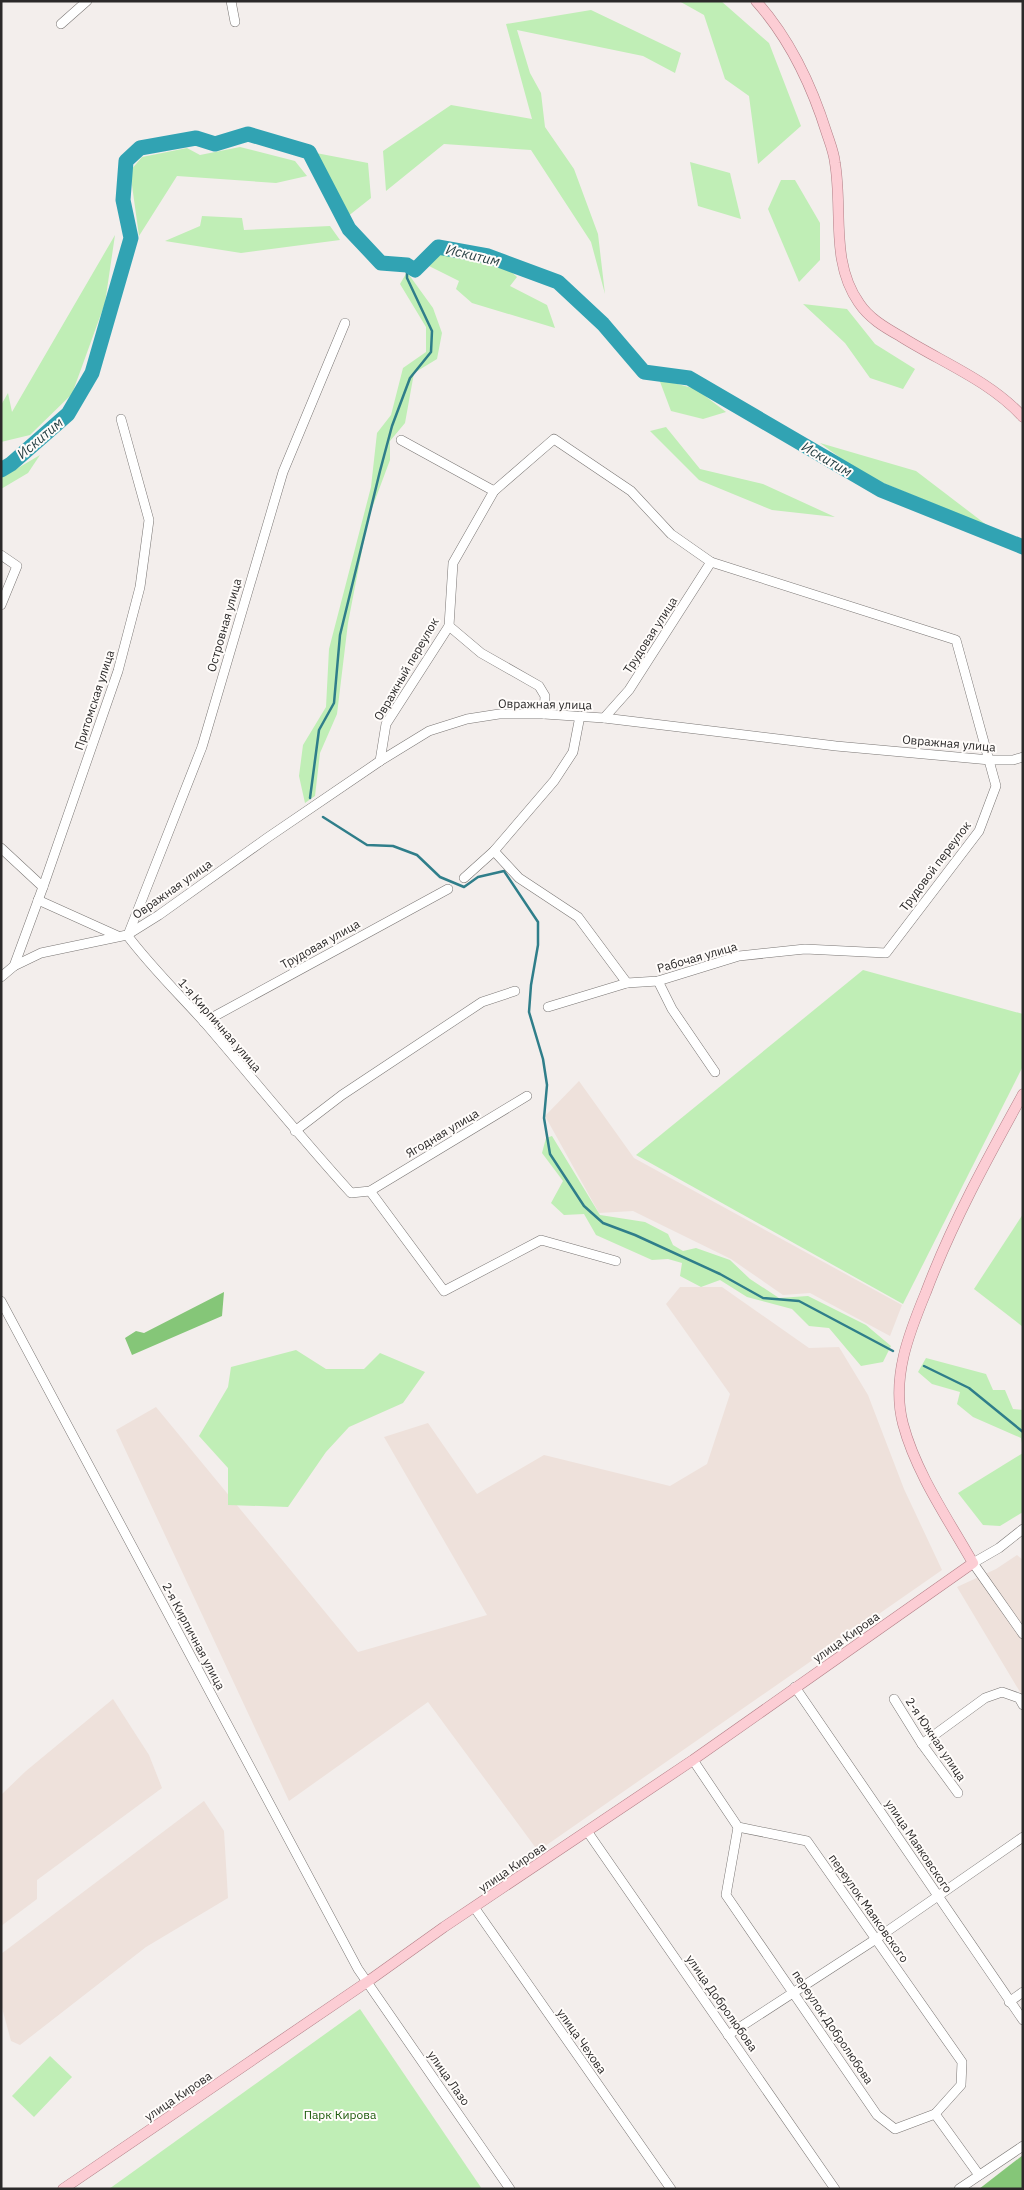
<svg xmlns="http://www.w3.org/2000/svg" width="1024" height="2190" viewBox="0 0 1024 2190" font-family="'IBM Plex Sans',sans-serif">
  <rect width="100%" height="100%" fill="#f3eeec"/>
  <g fill="#eee1db">
    <polygon points="579,1081 634,1158 902,1305 890,1336 810,1293 783,1295 731,1259 633,1211 599,1213 545,1116"/>
    <polygon points="680,1287 722,1287 809,1348 839,1347 868,1395 904,1489 942,1570 538,1851 428,1702 289,1801 116,1430 156,1407 358,1652 487,1615 384,1437 428,1423 477,1494 544,1455 670,1486 707,1464 730,1394 666,1304"/>
    <polygon points="1017,1555 1023,1560 1023,1697 957,1587 996,1569"/>
    <polygon points="113,1699 149,1755 162,1788 37,1880 37,1899 1,1926 1,1795 26,1771"/>
    <polygon points="204,1801 224,1831 228,1898 146,1947 20,2045 11,2041 1,2004 1,1954"/>
  </g>
  <g fill="#c0eeb6">
    <polygon points="679,1 721,1 769,43 801,126 758,164 749,96 725,79 704,15"/>
    <polygon points="591,10 681,53 675,73 643,56 517,30 530,73 541,93 545,127 574,169 598,234 605,294 591,242 531,150 444,144 386,191 383,151 451,105 532,119 506,24"/>
    <polygon points="240,147 295,161 307,176 276,183 177,176 139,236 130,171 142,157 187,148 200,155"/>
    <polygon points="316,153 368,163 371,198 347,217"/>
    <polygon points="690,162 730,173 741,219 698,206"/>
    <polygon points="781,180 795,180 820,223 820,260 799,282 768,209"/>
    <polygon points="202,216 242,218 244,230 330,226 340,240 241,253 165,241 200,226"/>
    <polygon points="115,235 105,303 72,394 30,435 1,442 1,405 8,393 12,412"/>
    <polygon points="441,252 475,257 488,266 504,265 517,277 510,286 547,305 555,328 472,303 456,289 459,281 427,265"/>
    <polygon points="407,272 433,308 442,333 437,359 414,373 405,423 390,441 390,460 368,519 348,623 337,714 320,753 315,796 305,803 299,776 303,745 326,707 329,649 371,487 377,433 391,415 403,368 426,352 426,327 400,284"/>
    <polygon points="803,304 847,309 875,344 915,369 903,389 870,378 845,343"/>
    <polygon points="659,379 696,389 726,412 703,419 671,411"/>
    <polygon points="666,427 700,469 763,484 835,517 772,510 699,480 650,431"/>
    <polygon points="820,443 916,471 988,526 864,475"/>
    <polygon points="40,455 28,473 1,489 1,478"/>
    <polygon points="863,970 1023,1014 1023,1066 903,1304 636,1155"/>
    <polygon points="552,1136 600,1215 645,1222 668,1234 673,1245 683,1251 696,1248 730,1260 750,1279 779,1298 808,1296 866,1325 891,1346 883,1362 861,1366 829,1328 809,1326 792,1309 747,1297 720,1280 701,1287 680,1276 682,1263 668,1259 652,1260 596,1235 584,1214 564,1215 551,1203 563,1181 542,1153 546,1138"/>
    <polygon points="1023,1214 1023,1327 974,1289"/>
    <polygon points="296,1350 326,1369 364,1369 380,1353 425,1372 403,1403 349,1427 326,1452 288,1507 228,1505 228,1468 199,1436 228,1387 231,1367"/>
    <polygon points="926,1358 986,1374 993,1390 1005,1390 1013,1409 1023,1410 1023,1449 1021,1438 973,1417 957,1404 960,1392 932,1384 918,1372"/>
    <polygon points="1023,1453 1023,1512 1000,1526 983,1525 958,1493"/>
    <polygon points="360,2009 482,2189 109,2189"/>
    <polygon points="50,2056 72,2077 34,2117 12,2096"/>
  </g>
  <g fill="#85c678">
    <polygon points="224,1292 222,1316 132,1355 125,1338 136,1331 144,1333"/>
    <polygon points="1023,2155 1023,2189 979,2189"/>
  </g>
  <g fill="none" stroke-linecap="round" stroke-linejoin="round">
    <g stroke="#2f7e8a" stroke-width="2.5">
      <polyline points="310,798 319,730 334,703 340,635 380,471 392,426 410,378 431,352 432,331 407,278 407,265"/>
      <polyline points="323,817 367,845 393,846 417,855 440,877 464,887 478,877 504,871 538,922 538,945 531,985 529,1012 543,1059 547,1085 544,1118 550,1154 584,1206 603,1223 635,1235 720,1274 763,1298 799,1301 893,1351"/>
      <polyline points="924,1366 969,1388 1023,1432"/>
    </g>
    <polyline stroke="#31a3b3" stroke-width="15" points="1,470 11,464 68,414 92,373 131,238 123,200 126,161 140,148 196,138 215,144 248,134 309,152 349,229 381,263 407,265 415,270 438,247 488,256 558,282 603,324 644,372 689,378 881,490 1023,547"/>
    <defs>
      <g id="minor">
        <polyline points="231,1 235,22"/>
        <polyline points="61,24 87,1"/>
        <polyline points="401,440 494,491"/>
        <polyline points="1,555 17,566 1,605"/>
        <polyline points="449,626 481,653 539,686 545,696 544,714"/>
        <polyline points="604,718 629,690 711,562"/>
        <polyline points="380,761 386,724 449,626 453,563 494,491 554,439 631,491 671,534 711,562 956,640 996,786 979,831 886,953 805,949 739,956 658,981 627,983 548,1007"/>
        <polyline points="1,848 43,887"/>
        <polyline points="494,851 519,878 578,917 627,983"/>
        <polyline points="464,878 494,851 554,781 573,752 580,716"/>
        <polyline points="38,900 118,936"/>
        <path d="M127,935c24,32 52,59 78,88 49,57 96,115 146,170l19,-2 157,-95"/>
        <polyline points="128,935 202,747 283,472 345,323"/>
        <polyline points="14,966 41,953 127,935 159,915 267,838 380,761 429,731 467,719 499,714 544,714 604,718 836,746 990,760 1013,760 1023,757"/>
        <polyline points="1,977 14,966 43,887 118,671 140,587 149,520 121,419"/>
        <polyline points="658,981 672,1009 715,1072"/>
        <polyline points="204,1022 448,889"/>
        <polyline points="295,1131 342,1095 482,1002 515,991"/>
        <polyline points="370,1191 444,1291 541,1240 616,1261"/>
        <polyline points="1,1301 358,1969 510,2189"/>
        <polyline points="1023,1529 999,1548 973,1563 1023,1634"/>
        <polyline points="795,1687 1023,2020"/>
        <polyline points="894,1699 922,1744 958,1793"/>
        <polyline points="922,1744 985,1698 1002,1692 1019,1698 1023,1705"/>
        <polyline points="693,1760 738,1827 807,1841 962,2062 961,2085 935,2114"/>
        <polyline points="738,1827 726,1895 877,2115 895,2129 935,2114 979,2175"/>
        <polyline points="587,1831 835,2189"/>
        <polyline points="474,1907 671,2189"/>
        <polyline points="1009,2002 1023,1992"/>
        <polyline points="728,2035 876,1939 1023,1837"/>
        <polyline points="959,2189 1023,2146"/>
      </g>
      <g id="major">
        <path d="M756,1c34,38 56,85 71,133 3,9 7,19 8,29 8,47 -5,99 24,140 10,15 25,24 41,33 41,26 89,44 123,81"/>
        <path d="M63,2189l304,-207 77,-55 249,-167 280,-197c-25,-44 -57,-90 -70,-139 -12,-46 6,-91 23,-132 26,-69 61,-133 97,-198"/>
      </g>
    </defs>
    <use href="#minor" stroke="#7a7674" stroke-width="10"/>
    <use href="#major" stroke="#b27e86" stroke-width="11"/>
    <use href="#minor" stroke="#fff" stroke-width="9"/>
    <use href="#major" stroke="#fccdd4" stroke-width="10"/>
  </g>
  <g text-anchor="middle" dominant-baseline="central" stroke-width="4" stroke-linejoin="round" paint-order="stroke">
    <g font-size="12" fill="#2b2929" stroke="#fffcfa">
      <text transform="translate(224 625) rotate(-74)">Островная улица</text>
      <text transform="translate(650 635) rotate(-57)">Трудовая улица</text>
      <text transform="translate(406 669) rotate(-60)">Овражный переулок</text>
      <text transform="translate(94 700) rotate(-72)">Притомская улица</text>
      <text transform="translate(545 704) rotate(1)">Овражная улица</text>
      <text transform="translate(949 743) rotate(5)">Овражная улица</text>
      <text transform="translate(935 866) rotate(-53)">Трудовой переулок</text>
      <text transform="translate(172 889) rotate(-35)">Овражная улица</text>
      <text transform="translate(320 944) rotate(-29)">Трудовая улица</text>
      <text transform="translate(697 957) rotate(-16)">Рабочая улица</text>
      <text transform="translate(220 1025) rotate(49)">1-я Кирпичная улица</text>
      <text transform="translate(442 1133) rotate(-31)">Ягодная улица</text>
      <text transform="translate(194 1636) rotate(62)">2-я Кирпичная улица</text>
      <text transform="translate(846 1637) rotate(-35)">улица Кирова</text>
      <text transform="translate(936 1739) rotate(56)">2-я Южная улица</text>
      <text transform="translate(919 1846) rotate(56)">улица Маяковского</text>
      <text transform="translate(512 1867) rotate(-34)">улица Кирова</text>
      <text transform="translate(869 1908) rotate(55)">переулок Маяковского</text>
      <text transform="translate(722 2003) rotate(55)">улица Добролюбова</text>
      <text transform="translate(833 2027) rotate(56)">переулок Добролюбова</text>
      <text transform="translate(582 2041) rotate(55)">улица Чехова</text>
      <text transform="translate(449 2078) rotate(55)">улица Лазо</text>
      <text transform="translate(178 2096) rotate(-34)">улица Кирова</text>
    </g>
    <g font-size="12" fill="#1c5a0b" stroke="#fffcfa">
      <text x="340" y="2114">Парк Кирова</text>
    </g>
    <g font-size="14" font-style="italic" fill="#253e42" stroke="#fffcfa">
      <text transform="translate(473 255) rotate(13)">Искитим</text>
      <text transform="translate(40 438) rotate(-40)">Искитим</text>
      <text transform="translate(827 459) rotate(30)">Искитим</text>
    </g>
  </g>
  <rect width="1024" height="2190" fill="none" stroke="#2b2929" stroke-width="5"/>
</svg>
